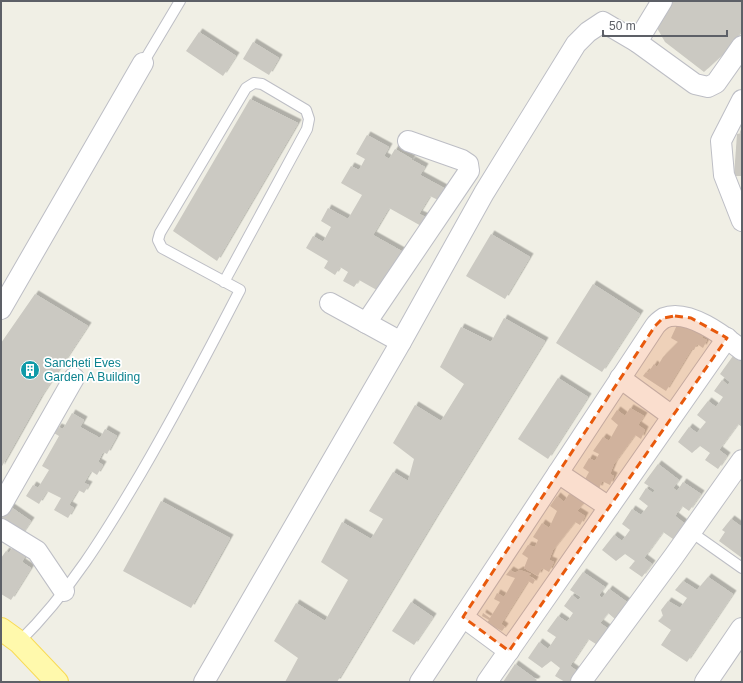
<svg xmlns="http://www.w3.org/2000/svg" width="743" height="683" viewBox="0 0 743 683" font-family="Arial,sans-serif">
  <defs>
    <filter id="shadow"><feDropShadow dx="3.5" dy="-3.5" stdDeviation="0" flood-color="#0004"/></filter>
  </defs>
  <rect width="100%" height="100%" fill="#f0efe5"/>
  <g fill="#cbc9c2" filter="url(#shadow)">
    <polygon points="671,1 742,1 742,30 727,51 704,72 665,42 657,28"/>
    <polygon points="199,32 236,56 223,76 186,51"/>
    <polygon points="253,42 279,58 269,75 243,59"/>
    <polygon points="250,99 298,123 217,261 173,231"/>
    <polygon points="742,133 742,176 734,176 737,134"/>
    <polygon points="367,135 389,147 384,156 389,159 395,149 412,159 408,165 412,160 425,167 420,175 444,188 438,200 430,196 419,214 428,218 423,227 389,208 373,235 405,253 382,293 359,280 354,287 343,281 348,272 340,267 335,275 324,268 328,261 306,248 313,236 323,242 331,227 321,221 328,208 348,219 362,195 341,183 351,166 359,170 365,159 356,154"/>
    <polygon points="491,234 530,257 505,299 466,276"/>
    <polygon points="593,284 640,314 602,372 556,343"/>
    <polygon points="35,294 88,326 41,397 1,468 1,343"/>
    <polygon points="504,318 545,341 435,519 337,682 285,682 298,658 274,641 296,603 325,621 348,580 321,562 342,522 371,539 383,519 369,511 393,472 408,481 414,459 393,443 415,405 441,421 464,384 440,367 461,327 491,342"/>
    <polygon points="677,325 706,330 702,338 707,340 703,348 697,344 694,350 691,350 666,391 643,376 646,372 648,373 654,364 657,367 663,357 678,342 671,338"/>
    <polygon points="733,356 742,363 742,427 738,424 719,450 727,456 718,469 705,460 710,453 700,446 692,453 678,442 689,427 697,433 706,422 697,415 708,401 716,407 723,397 714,391 722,380 728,385 730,382 720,374"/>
    <polygon points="558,378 588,397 548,459 518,439"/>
    <polygon points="630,408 644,416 638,425 645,430 641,439 635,435 614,464 610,474 614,476 610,485 602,481 599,489 584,481 589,472 583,468 589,458 595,461 599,454 593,451 603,437 609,441 618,425 611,419 617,410 625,416"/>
    <polygon points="72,413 84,420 80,427 100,438 105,429 117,436 107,454 103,452 98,462 103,465 97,475 91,471 84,483 89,485 84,493 78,490 69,505 74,508 68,518 54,510 61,498 47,491 39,504 26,496 33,485 38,488 49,470 42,466 59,436 54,433 58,427 63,429"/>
    <polygon points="658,464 679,480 673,488 677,491 683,482 701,494 689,511 682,506 675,516 684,523 673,539 663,532 644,558 652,564 642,577 629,568 635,561 625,554 616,561 602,550 614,535 622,541 630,530 622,524 632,509 641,515 648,506 639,499 646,488 653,493 655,490 644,483"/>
    <polygon points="569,494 584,503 577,511 585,516 580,525 575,522 553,550 549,560 554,562 549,572 542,568 538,576 524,568 528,558 522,554 528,545 535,547 538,540 533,537 542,523 549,528 557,511 550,506 557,496 564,502"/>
    <polygon points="161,501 230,538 191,608 123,571"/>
    <polygon points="8,505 31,521 20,537 1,523 1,518"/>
    <polygon points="731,519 742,527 742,558 719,541 725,532 722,530"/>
    <polygon points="14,545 27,553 22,562 31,568 11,600 1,594 1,558 6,551 9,553"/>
    <polygon points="510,570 515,573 520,570 531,574 528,575 535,580 533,584 528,581 501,624 505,627 502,631 494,627 490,633 483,629 489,620 482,616 483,613 490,618 500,602 494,599 497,593 504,597 515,578 506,575"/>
    <polygon points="583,572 605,587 599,595 602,598 609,589 627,602 615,619 608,613 600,623 610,630 599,646 588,639 570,666 577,671 570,682 565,682 555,676 560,668 551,661 542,668 528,658 539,642 548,649 556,637 547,631 558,616 567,622 573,613 564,606 572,595 578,600 581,597 570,590"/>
    <polygon points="708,577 733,594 687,662 661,645 671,630 658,621 663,616 661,610 668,601 680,608 687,598 675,590 683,581 697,590"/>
    <polygon points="411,602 433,617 414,645 392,631"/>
    <polygon points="515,664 537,680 535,682 503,682"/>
  </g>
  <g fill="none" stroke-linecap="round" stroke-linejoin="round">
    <defs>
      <g id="service">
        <polyline points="143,63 180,1"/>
        <polyline points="691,532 742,568"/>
        <path d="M19,642c50,-49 86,-108 122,-169 35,-60 67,-121 99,-183l-78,-42 -4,-8 2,-7 86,-145 8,-5 8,1 44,26 3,9 -2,10 -83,153"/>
      </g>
      <g id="minor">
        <polyline points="637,42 662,1"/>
        <polyline points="742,100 721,141 724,175 742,221"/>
        <polyline points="330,303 401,342"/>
        <polyline points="1,309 143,63"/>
        <polyline points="366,323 469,171 468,164 462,160 408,141"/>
        <polyline points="620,378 672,416"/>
        <polyline points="558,473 609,507"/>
        <polyline points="1,506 74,378"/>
        <polyline points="1,529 37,551 64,591"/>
        <polyline points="463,617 509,651"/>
        <polyline points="204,682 401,342 484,193 576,44 588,32 603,22 637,42 695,84 708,87 716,83 742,46"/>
        <path d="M420,682l235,-356c2,-3 6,-6 9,-8 24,-10 60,18 78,32"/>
        <polyline points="487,682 727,338"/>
        <polyline points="581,682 674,556 742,460"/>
      </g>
      <polyline id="tertiary" points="706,682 742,629"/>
      <polyline id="primary" points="1,629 19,642 57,682"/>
    </defs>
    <use href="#service" stroke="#bdbec5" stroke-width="12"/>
    <use href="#minor" stroke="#bdbec5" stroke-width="22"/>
    <use href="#tertiary" stroke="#bdbec5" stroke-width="24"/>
    <use href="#primary" stroke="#f9db55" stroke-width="24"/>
    <use href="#service" stroke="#fff" stroke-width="10"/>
    <use href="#minor" stroke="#fff" stroke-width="20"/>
    <use href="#tertiary" stroke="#fff" stroke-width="22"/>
    <use href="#primary" stroke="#fff9ac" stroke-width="22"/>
  </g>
  <path fill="#e8590c" fill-opacity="0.2" stroke="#e8590c" stroke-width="3" stroke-dasharray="8 5" stroke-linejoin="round" d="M675,316l16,2 36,20 -218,313 -46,-34 192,-291 8,-8z"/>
  <defs>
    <symbol id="building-disc" viewBox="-11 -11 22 22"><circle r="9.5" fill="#0f9aa8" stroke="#fff"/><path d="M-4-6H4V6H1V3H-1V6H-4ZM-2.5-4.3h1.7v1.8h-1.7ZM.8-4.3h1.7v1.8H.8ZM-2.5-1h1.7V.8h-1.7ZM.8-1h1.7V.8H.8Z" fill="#fff"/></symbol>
  </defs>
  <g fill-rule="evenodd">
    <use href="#building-disc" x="19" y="359" width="22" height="22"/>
  </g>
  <g text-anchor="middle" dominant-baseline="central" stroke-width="3.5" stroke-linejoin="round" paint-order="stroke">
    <g font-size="12" fill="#0d838f" stroke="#fff" text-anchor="start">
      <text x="44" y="363">Sancheti Eves<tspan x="44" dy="14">Garden A Building</tspan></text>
    </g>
  </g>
  <rect width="743" height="683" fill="none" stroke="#5d6067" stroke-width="4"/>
  <path d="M603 30v6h124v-6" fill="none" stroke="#5d6067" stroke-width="2"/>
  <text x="609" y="30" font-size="12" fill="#5d6067" stroke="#ffffff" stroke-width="3" paint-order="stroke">50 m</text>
</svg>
